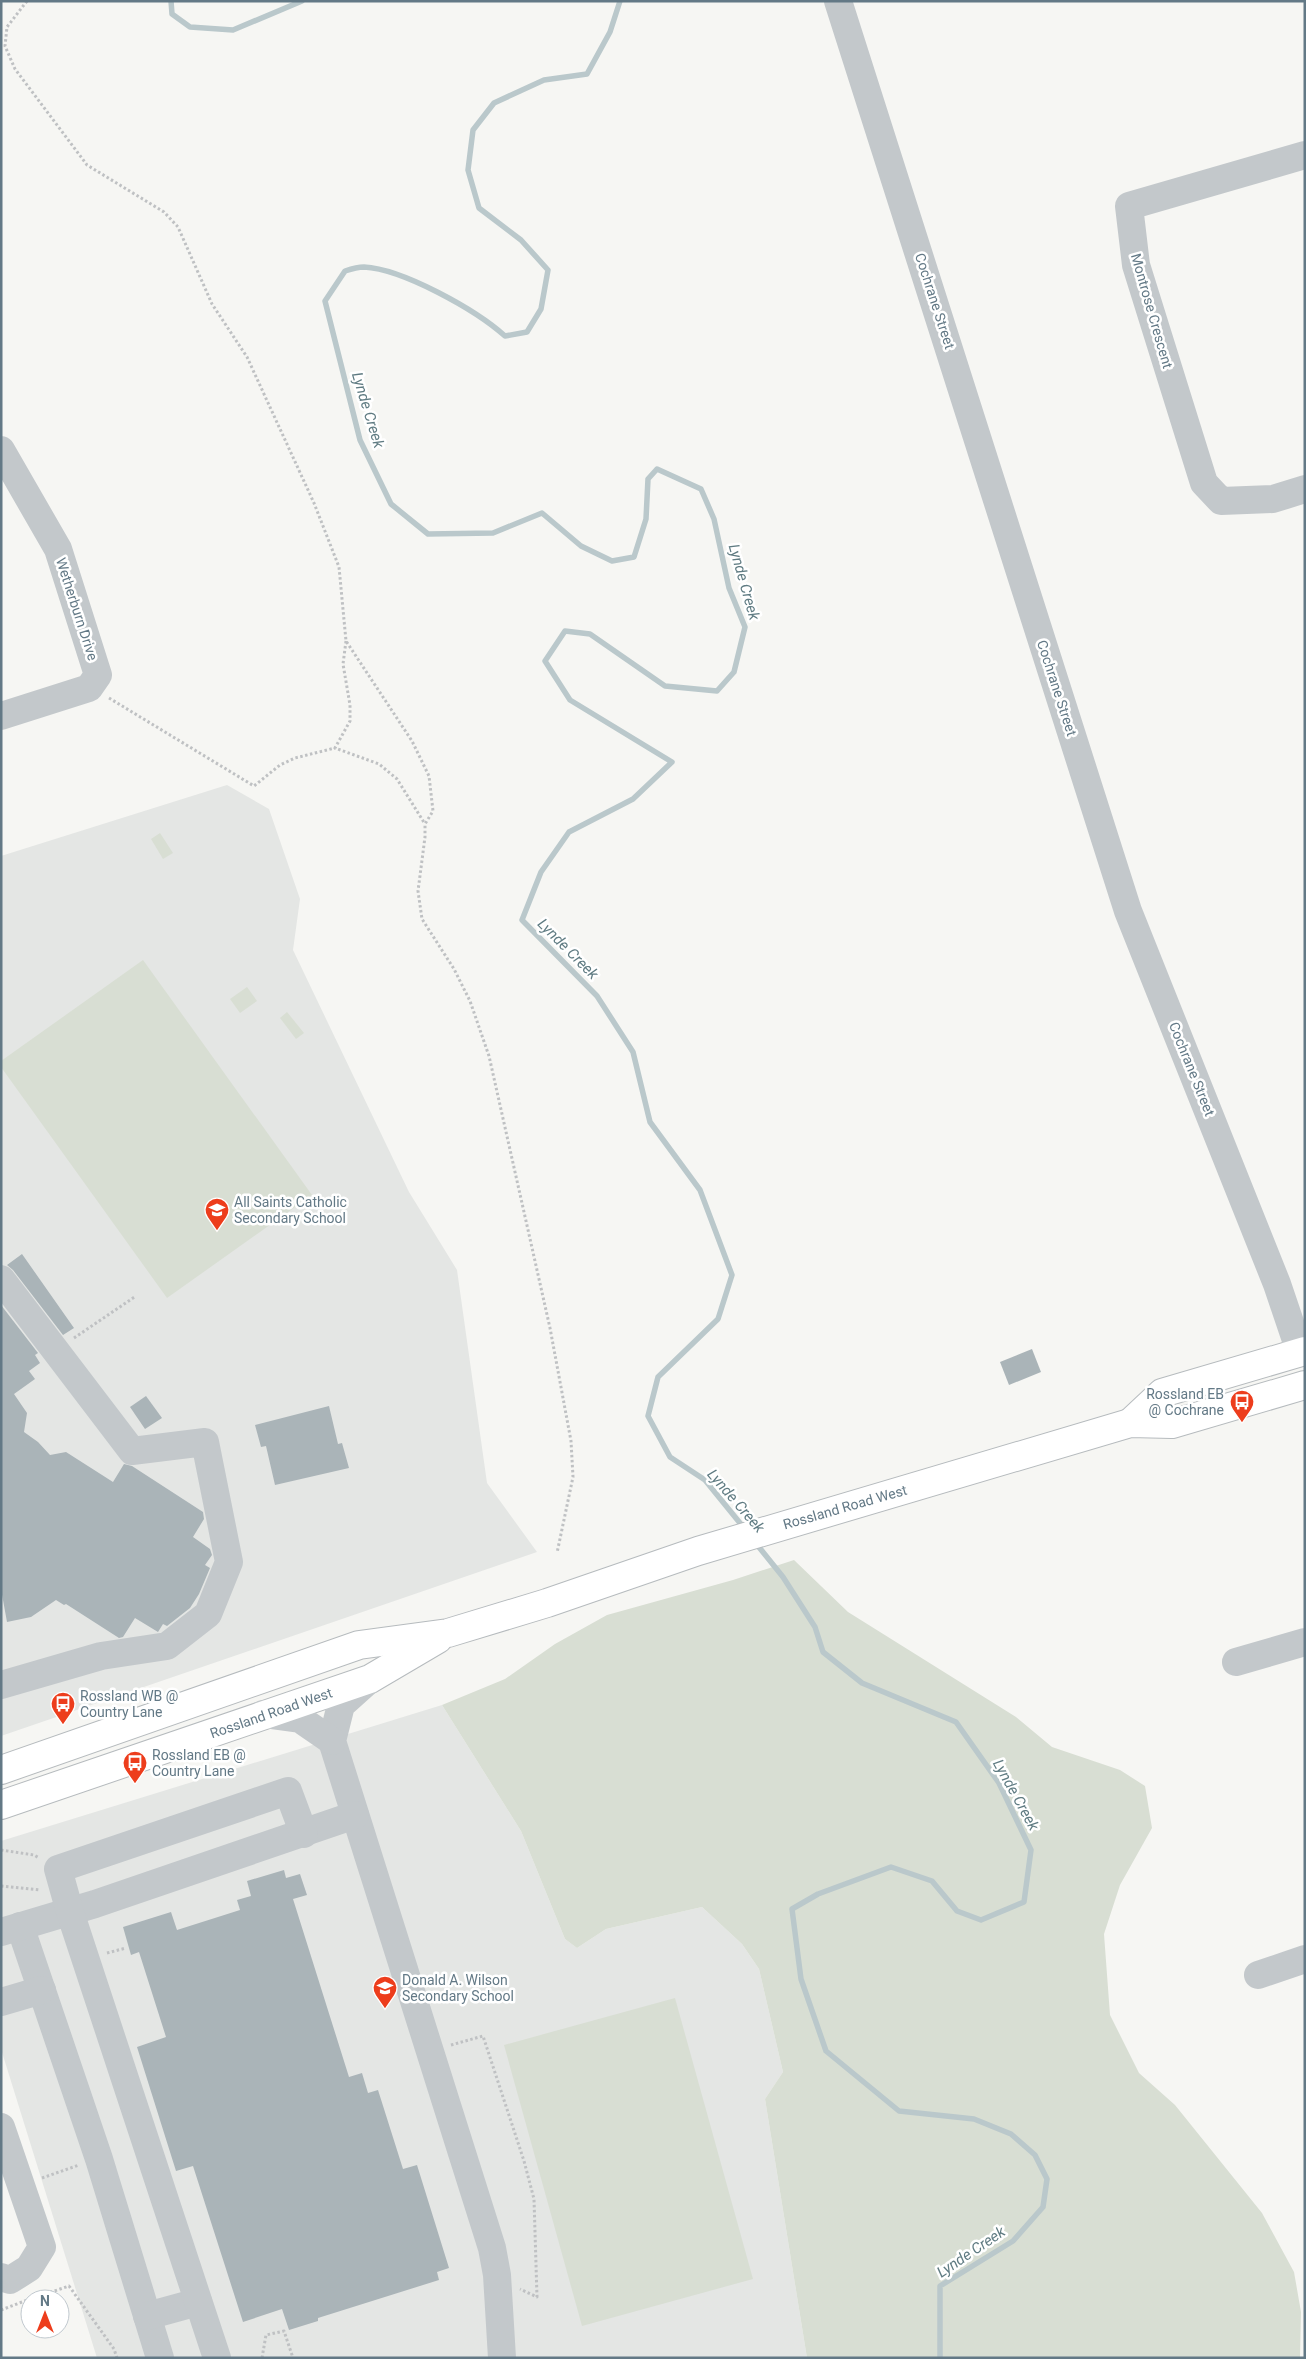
<svg xmlns="http://www.w3.org/2000/svg" width="1306" height="2359" viewBox="0 0 1306 2359" font-family="Roboto,sans-serif">
  <rect width="100%" height="100%" fill="#f6f6f3"/>
  <g fill="#e4e6e4">
    <polygon points="227,785 269,809 300,899 293,950 409,1192 457,1270 487,1483 537,1552 1,1736 1,856"/>
    <polygon points="442,1705 521,1831 565,1939 577,1948 606,1929 702,1907 742,1944 759,1969 783,2072 765,2099 807,2358 97,2358 1,2049 1,1841"/>
  </g>
  <g fill="#d8ded3">
    <polygon points="160,833 173,853 163,859 151,839"/>
    <polygon points="143,960 312,1195 167,1298 1,1067 1,1061"/>
    <polygon points="247,987 257,1001 240,1013 230,999"/>
    <polygon points="287,1012 304,1033 296,1039 280,1018"/>
    <polygon points="794,1560 848,1612 1016,1717 1052,1747 1120,1770 1145,1786 1152,1828 1120,1885 1104,1934 1110,2015 1139,2073 1175,2105 1262,2213 1294,2272 1301,2312 1300,2358 807,2358 765,2099 783,2072 759,1969 742,1944 702,1907 606,1929 577,1948 565,1939 521,1831 442,1705 505,1679 555,1644 607,1615 733,1580"/>
    <polygon points="675,1998 753,2279 582,2326 504,2045"/>
  </g>
  <g fill="none" stroke-linecap="round" stroke-linejoin="round">
    <g stroke="#bac8cb" stroke-width="5.5">
      <polyline points="171,1 172,14 190,27 233,30 302,1"/>
      <path d="M620,1l-10,31 -23,42 -43,6 -50,23 -21,27 -5,40 11,38 42,32 27,30 -7,39 -14,23 -22,4c-29,-26 -102,-67 -141,-69 -6,0 -13,2 -19,4l-20,30 35,139 31,64 37,30 65,-1 49,-20 39,33 31,15 22,-4 12,-38 2,-40 9,-10 44,20 13,30 15,69 16,39 -11,45 -17,19 -52,-5 -75,-52 -25,-3 -20,30 25,39 102,62 -39,37 -64,33 -28,40 -19,48 75,76 36,56 17,70 50,68 32,85 -14,44 -60,58 -10,39 22,41 35,23 39,48"/>
      <polyline points="754,1541 783,1577 815,1627 823,1652 862,1683 956,1722 999,1783 1031,1850 1024,1902 981,1920 957,1911 932,1881 891,1867 818,1894 792,1909 801,1979 826,2051 899,2111 974,2119 1011,2134 1035,2155 1047,2179 1043,2207 1013,2241 940,2286 940,2358"/>
    </g>
  </g>
  <g fill="#aab4b8">
    <polygon points="22,1254 74,1328 63,1335 13,1270 7,1265"/>
    <polygon points="1,1305 38,1353 35,1355 40,1363 29,1371 35,1379 14,1394 27,1413 24,1432 38,1442 50,1455 66,1452 113,1482 124,1464 132,1466 203,1512 204,1519 193,1537 210,1549 212,1555 205,1565 210,1568 199,1594 190,1608 167,1626 163,1624 158,1632 135,1618 123,1637 119,1638 66,1604 64,1605 56,1600 31,1617 7,1622 1,1589"/>
    <polygon points="1032,1349 1041,1372 1009,1385 1000,1362"/>
    <polygon points="146,1396 162,1418 145,1429 130,1407"/>
    <polygon points="329,1406 338,1444 342,1443 349,1468 275,1485 266,1446 261,1447 255,1425"/>
    <polygon points="284,1870 286,1878 300,1874 307,1895 293,1899 349,2077 362,2073 368,2093 378,2090 403,2169 417,2165 449,2268 437,2272 439,2280 318,2318 318,2321 289,2330 282,2309 243,2322 193,2166 176,2171 137,2047 166,2037 139,1952 131,1955 123,1927 171,1912 177,1930 240,1910 237,1900 251,1896 247,1881"/>
  </g>
  <g fill="none" stroke-linecap="round" stroke-linejoin="round">
    <defs>
      <g id="major">
        <polyline points="1130,1423 1162,1393 1305,1351"/>
        <polyline points="1,1770 359,1645 448,1633 547,1603 698,1551 1130,1423 1172,1424 1305,1385"/>
        <polyline points="1,1805 370,1679 438,1639"/>
      </g>
    </defs>
    <use href="#major" stroke="#b6bbbe" stroke-width="30"/>
    <g stroke="#bfc1c3" stroke-width="3" stroke-dasharray="2.5 2.5" stroke-linecap="butt">
      <polyline points="27,1 7,27 5,46 15,69 87,165 164,212 178,227 212,304 247,357 314,503 339,567 346,641 412,741 429,776 433,811 425,824 425,837 418,891 422,919 454,969 470,1001 489,1056 550,1328 571,1441 573,1477 557,1553"/>
      <polyline points="346,641 343,664 350,705 350,721 335,748 379,764 397,779 425,824"/>
      <polyline points="109,698 254,786 280,765 295,758 335,748"/>
      <polyline points="74,1338 136,1296"/>
      <polyline points="1,1850 34,1855 39,1858"/>
      <polyline points="1,1886 40,1890"/>
      <polyline points="107,1953 126,1948"/>
      <polyline points="451,2045 483,2036 524,2161 534,2199 537,2297 520,2289"/>
      <polyline points="42,2178 79,2165"/>
      <polyline points="31,2299 69,2286 114,2349 117,2358"/>
      <polyline points="1,2310 30,2299"/>
      <polyline points="262,2358 266,2335 284,2331 293,2358"/>
    </g>
    <g stroke="#c3c8cb" stroke-width="28">
      <polyline points="838,1 1128,911 1277,1284 1300,1352"/>
      <polyline points="1305,155 1129,206 1136,265 1204,483 1221,501 1273,499 1305,489"/>
      <polyline points="1,450 58,549 98,675 89,688 1,716"/>
      <polyline points="1,1279 132,1451 205,1442 229,1562 208,1614 167,1646 101,1656 1,1685"/>
      <polyline points="1236,1662 1305,1642"/>
      <polyline points="370,1679 341,1705 332,1741 492,2248 497,2275 502,2358"/>
      <polyline points="263,1714 300,1719 332,1741"/>
      <polyline points="20,1926 99,2159 160,2358"/>
      <polyline points="1,1932 95,1904 355,1815"/>
      <polyline points="1258,1975 1305,1959"/>
      <polyline points="1,2002 42,1990"/>
      <polyline points="1,2127 42,2247 29,2268 10,2280 1,2277"/>
      <polyline points="147,2316 198,2302"/>
      <polyline points="217,2358 70,1912 58,1869 288,1791 304,1834"/>
    </g>
    <use href="#major" stroke="#fff" stroke-width="28"/>
  </g>
  <defs>
    <symbol id="school-pin" viewBox="-11 -11 22 30"><path d="M0 17L-7.5 6A9.5 9.5 0 1 1 7.5 6Z" fill="#ed3d1c" stroke="#fff"/><path d="M0-5L7-2L0 1L-7-2ZM-4 1L0 2.5L4 1V4Q0 6-4 4Z" fill="#fff"/></symbol>
    <symbol id="bus-pin" viewBox="-11 -11 22 30"><path d="M0 17L-7.5 6A9.5 9.5 0 1 1 7.5 6Z" fill="#ed3d1c" stroke="#fff"/><path d="M-5-6H5V4H4V6H2V4H-2V6H-4V4H-5ZM-3.5-4V0h7V-4ZM-3.5 1.2v1.5H-2V1.2ZM2 1.2v1.5H3.5V1.2Z" fill="#fff"/></symbol>
  </defs>
  <g fill-rule="evenodd">
    <use href="#school-pin" x="203" y="1196" width="28" height="38"/>
    <use href="#bus-pin" x="1228" y="1388" width="28" height="38"/>
    <use href="#bus-pin" x="49" y="1690" width="28" height="38"/>
    <use href="#bus-pin" x="121" y="1749" width="28" height="38"/>
    <use href="#school-pin" x="371" y="1974" width="28" height="38"/>
  </g>
  <g text-anchor="middle" dominant-baseline="central" stroke-width="5" stroke-linejoin="round" paint-order="stroke">
    <g font-size="14" fill="#637986" stroke="#fff">
      <text transform="translate(935 301) rotate(72)">Cochrane Street</text>
      <text transform="translate(1152 311) rotate(74)">Montrose Crescent</text>
      <text transform="translate(77 609) rotate(72)">Wetherburn Drive</text>
      <text transform="translate(1057 688) rotate(72)">Cochrane Street</text>
      <text transform="translate(1192 1069) rotate(68)">Cochrane Street</text>
      <text transform="translate(845 1507) rotate(-16)">Rossland Road West</text>
      <text transform="translate(271 1713) rotate(-19)">Rossland Road West</text>
    </g>
    <g font-size="14" fill="#637986" stroke="#fff" text-anchor="start">
      <text x="234" y="1202">All Saints Catholic<tspan x="234" dy="16">Secondary School</tspan></text>
      <text x="1224" y="1394" text-anchor="end">Rossland EB<tspan x="1224" dy="16">@ Cochrane</tspan></text>
      <text x="80" y="1696">Rossland WB @<tspan x="80" dy="16">Country Lane</tspan></text>
      <text x="152" y="1755">Rossland EB @<tspan x="152" dy="16">Country Lane</tspan></text>
      <text x="402" y="1980">Donald A. Wilson<tspan x="402" dy="16">Secondary School</tspan></text>
    </g>
    <g font-size="15" font-style="italic" fill="#5f7b82" stroke="#fff">
      <text transform="translate(368 410) rotate(73)">Lynde Creek</text>
      <text transform="translate(744 582) rotate(74)">Lynde Creek</text>
      <text transform="translate(568 949) rotate(45)">Lynde Creek</text>
      <text transform="translate(736 1501) rotate(49)">Lynde Creek</text>
      <text transform="translate(1016 1795) rotate(61)">Lynde Creek</text>
      <text transform="translate(971 2252) rotate(-34)">Lynde Creek</text>
    </g>
  </g>
  <rect width="1306" height="2359" fill="none" stroke="#637986" stroke-width="5"/>
  <g transform="translate(45 2314)"><circle r="24" fill="#ffffff" stroke="#c1c9cf"/>
  <path d="M0-4L9 19L0 12L-9 19Z" fill="#ed3d1c"/>
  <text y="-8" font-size="14" font-weight="bold" text-anchor="middle" fill="#637986">N</text>
  </g>
</svg>
